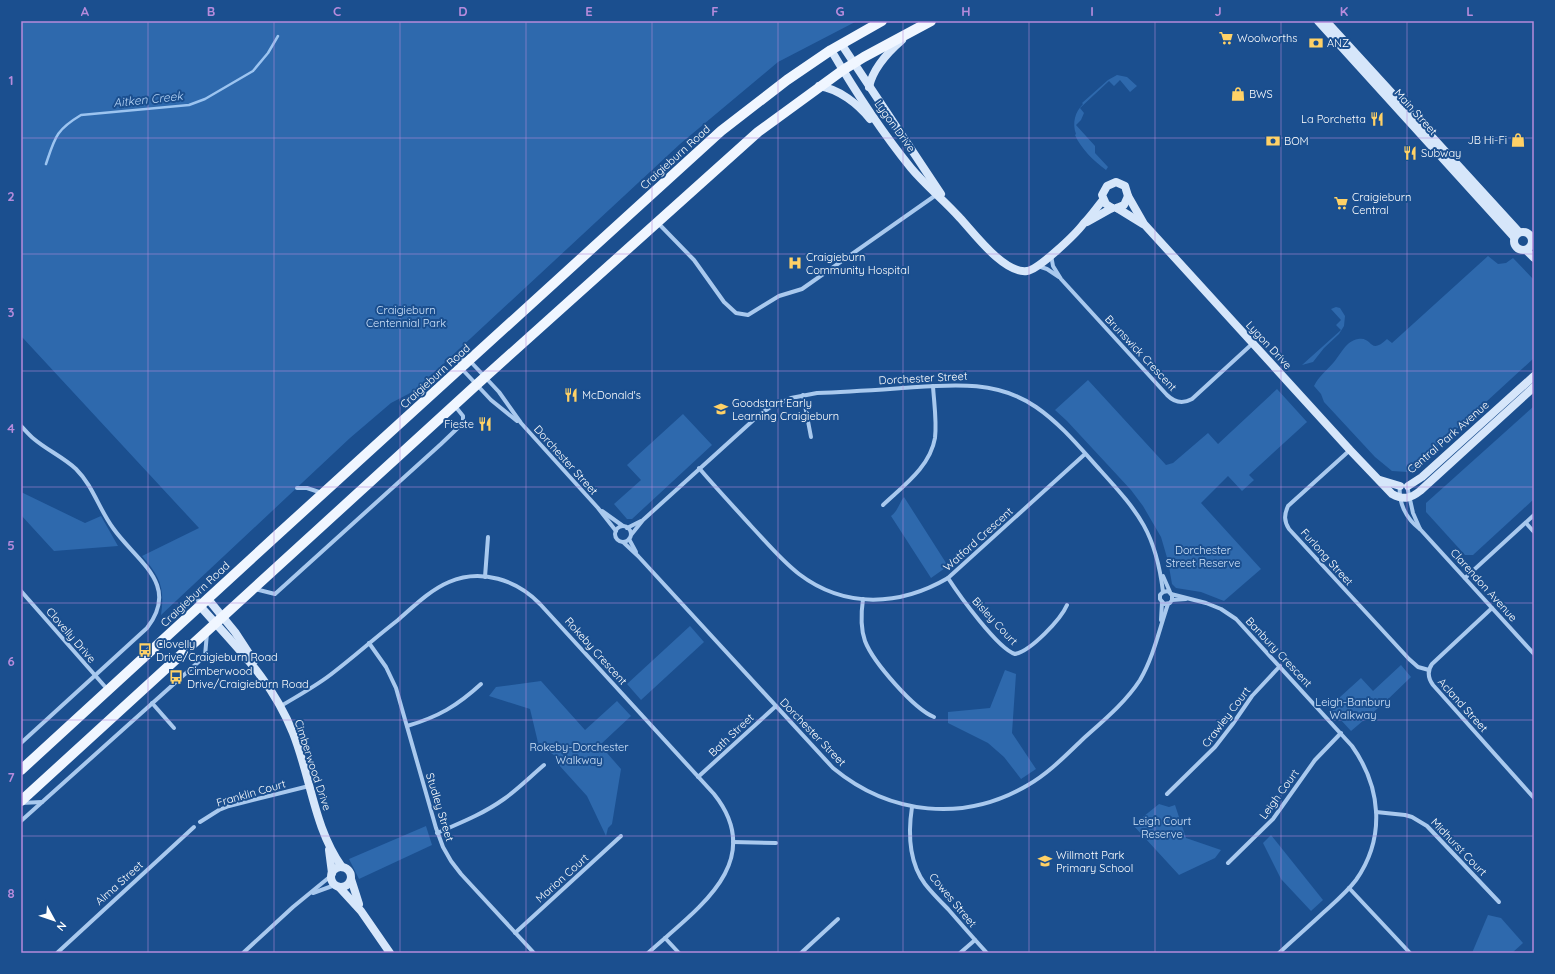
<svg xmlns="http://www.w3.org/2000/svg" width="1555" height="974" viewBox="0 0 1555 974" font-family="Quicksand,sans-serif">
  <rect width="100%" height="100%" fill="#1b4f8f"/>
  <g fill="#2e69ad">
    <path d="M21,21h836l-79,41 -98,82 -266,247 -23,12 -41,35 -189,177c4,-28 -1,-38 -19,-59l57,-28 -177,-191h-1z"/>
    <path d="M1117,75l10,2 10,9 -7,6 -10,-12 -6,6 -5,-5 -29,27 4,5 -3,7 -5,5 19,21v7l13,14 -2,3c-12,-9 -25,-21 -31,-35l1,-1c-4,-11 -1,-22 7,-30l-1,-1 26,-23z"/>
    <path d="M1488,256l10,8 8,-1 7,-5 21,22v78l-122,112 -4,2 -16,-1 -17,-14 -51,-55 -3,-8 -7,-8c5,-10 12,-15 20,-24 7,-8 12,-21 24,-23 15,-3 11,17 29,0l5,4z"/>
    <polygon points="1336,307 1340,308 1345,316 1344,326 1339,334 1324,348 1313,362 1302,365 1341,330 1336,325 1341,320 1331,309"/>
    <polygon points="1088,380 1166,465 1173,463 1208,433 1218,444 1277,389 1307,422 1249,475 1254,480 1242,491 1228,476 1201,503 1261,569 1224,601 1201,592 1176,588 1172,584 1168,561 1161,537 1143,506 1131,490 1067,421 1055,410"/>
    <polygon points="1534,406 1534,499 1473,555 1465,555 1426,512 1426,503"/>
    <polygon points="683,414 712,445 632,519 627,519 614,504 641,480 627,465"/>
    <polygon points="21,492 85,523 101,516 118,546 54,551 21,515"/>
    <path d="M904,497l44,69 -17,12 -40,-62c7,-5 8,-13 13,-19z"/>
    <polygon points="690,626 704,642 641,700 627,684"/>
    <polygon points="1401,665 1411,677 1384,703 1351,731 1329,707 1361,678 1373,691"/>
    <polygon points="1005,670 1016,674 1012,733 1036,769 1021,779 1004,757 988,743 948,723 948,712 990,708"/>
    <polygon points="541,681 585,730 617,701 631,716 600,745 621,769 612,824 608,828 606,836 587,796 558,764 554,755 548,751 540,751 530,709 489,696 496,687"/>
    <polygon points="1159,804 1169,807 1175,805 1186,838 1221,850 1215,858 1179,875 1133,825"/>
    <polygon points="426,826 432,845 359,879 349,859"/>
    <polygon points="1271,835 1323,900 1311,911 1281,879 1263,843"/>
    <polygon points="1488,915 1501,918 1523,943 1512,953 1472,953"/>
  </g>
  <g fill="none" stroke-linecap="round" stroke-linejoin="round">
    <path stroke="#9cc4f0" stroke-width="2.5" d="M46,164c9,-27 10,-34 35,-49l108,-10 16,-6 48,-28 15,-18 10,-17"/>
    <g stroke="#a9c9ee" stroke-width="4">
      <polyline points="658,223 694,260 724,302 736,313 748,315 779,296 802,289 936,195"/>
      <path d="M1051,255l2,11 8,13 106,116c8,8 16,9 25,4l60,-55"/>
      <polyline points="1038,266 1047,269 1059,277"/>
      <polyline points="458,356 470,361 499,392 521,423 598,508 616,531"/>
      <polyline points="458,356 461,368 491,400 517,421"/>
      <polyline points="803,395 811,437"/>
      <path d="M21,426c4,4 8,9 13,13 13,11 29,18 42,30 17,17 23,40 37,59 23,33 68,56 34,100l-126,115"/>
      <path d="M1350,450l-62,56c-4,9 -4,15 1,23l120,130 9,8 11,3"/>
      <path d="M699,468c17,20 35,39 53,59 15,16 30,34 47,47 46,35 101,32 149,4l137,-124"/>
      <path d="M1400,486c-2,16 6,33 20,43l114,125"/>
      <polyline points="1407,486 1413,513 1420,529"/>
      <polyline points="297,488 307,488 322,493"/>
      <path d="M883,505c20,-19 47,-38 52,-67 2,-17 -1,-35 -2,-52"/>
      <polyline points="602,511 623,526"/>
      <polyline points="1526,523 1534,532"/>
      <circle cx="623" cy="534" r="8"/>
      <polyline points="627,528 641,521"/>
      <path d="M631,535l12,-15 116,-105 10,-7 22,-10 26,-5c28,-1 56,-3 85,-5 46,-3 94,-9 134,19 25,17 45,42 65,64 38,42 55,62 62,121l-3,3v4l4,5 6,-1 2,-3v-5l-4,-4 -5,1"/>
      <polyline points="629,539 636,552"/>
      <path d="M623,542l15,14 195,212c57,47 131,55 195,17 21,-12 38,-30 55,-46 20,-18 42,-36 57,-59 14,-24 19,-50 28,-76"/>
      <polyline points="1163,576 1170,592"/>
      <polyline points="485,577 488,537"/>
      <path d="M948,578c11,17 50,71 67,76 16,-3 46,-35 52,-49"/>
      <polyline points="1465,578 1534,515"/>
      <polyline points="255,589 275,594 441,444 463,423 463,416 455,406"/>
      <polyline points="21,591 108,690"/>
      <polyline points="196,593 199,604"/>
      <path d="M1171,594l35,9 15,6 15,10 116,127c29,41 34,91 4,134 -9,12 -21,22 -32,32 -15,14 -30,27 -45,41"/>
      <path d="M863,599c-2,14 -3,28 2,42 8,21 49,68 69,76"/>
      <polyline points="1172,600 1186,599"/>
      <path d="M1492,608l-60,56c-5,7 -4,14 1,21l101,113"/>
      <polyline points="1161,620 1162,602"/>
      <polyline points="369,643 386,667 396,688 436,828 443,847 451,861 461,874 534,953"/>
      <polyline points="152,703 174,728"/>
      <path d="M281,706c18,-11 37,-21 53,-34 22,-17 42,-35 64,-52 15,-13 32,-30 51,-38 32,-14 68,-2 91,22l174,190c55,69 -20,117 -66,159"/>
      <path d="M407,726c31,-9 50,-20 74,-42"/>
      <polyline points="698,777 776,706"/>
      <polyline points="1167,794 1215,747 1232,725 1252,696 1280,666"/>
      <polyline points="21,803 42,802"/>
      <path d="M912,807c-4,26 -4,54 13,77 7,9 15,17 23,25 13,15 26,30 39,44"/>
      <polyline points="1376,812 1405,815 1412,817 1427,826 1499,902"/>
      <polyline points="21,821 205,656 207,633"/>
      <polyline points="200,822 219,810 229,806 309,786"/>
      <path d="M437,833c23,-10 46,-19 67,-34 14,-10 27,-23 40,-34"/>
      <polyline points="733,842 776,843"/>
      <polyline points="1228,863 1273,819 1315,760 1341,733"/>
      <polyline points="1349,888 1410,953"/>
      <polyline points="313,893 335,885"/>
      <polyline points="515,933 621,836"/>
      <polyline points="665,938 679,953"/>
      <polyline points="57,953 194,827"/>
      <polyline points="243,953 293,907 332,875"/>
      <polyline points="801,953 838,919"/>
      <polyline points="960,953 975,940"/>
    </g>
    <g stroke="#d6e6fa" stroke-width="8">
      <polyline points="1318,21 1514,237"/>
      <polyline points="1326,21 1519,232"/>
      <polyline points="842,45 941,194"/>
      <path d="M831,50c24,41 50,81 80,118 15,18 33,32 49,50 14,15 44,56 67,53 11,-1 49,-37 57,-48 7,-7 13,-16 19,-23"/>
      <path d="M819,86c20,3 39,18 51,33"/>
      <path d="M869,87c4,-19 18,-34 33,-47"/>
      <path d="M1128,196l16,28 206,226 42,44c11,6 18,5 28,-3l114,-104"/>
      <polyline points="1112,208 1106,204 1102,195 1107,186 1116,182 1125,186 1128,196 1124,205 1117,208"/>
      <polyline points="1117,208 1143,224"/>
      <polyline points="1087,222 1112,208"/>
      <circle cx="1523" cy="241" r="9"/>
      <polyline points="1526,250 1534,258"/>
      <polyline points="1380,480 1400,486"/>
      <polyline points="1408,486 1422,477 1534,376"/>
      <polyline points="208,599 235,632 254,661"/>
      <path d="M200,606c37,42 72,74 93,127 18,45 21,95 49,134"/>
      <polyline points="329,850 332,873"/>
      <circle cx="341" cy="877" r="10"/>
      <polyline points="351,879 359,904"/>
      <polyline points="339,887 361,911 390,953"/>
    </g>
    <g stroke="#f0f6ff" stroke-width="10">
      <polyline points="21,770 275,537 721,131 787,80 831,50 882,21"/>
      <polyline points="21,801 485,377 758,132 843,70 864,57 931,21"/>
    </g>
  </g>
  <path fill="none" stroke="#b68bdc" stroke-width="1" stroke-opacity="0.55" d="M148,21v932M274,21v932M400,21v932M526,21v932M652,21v932M778,21v932M903,21v932M1029,21v932M1155,21v932M1281,21v932M1407,21v932M21,138h1513M21,254h1513M21,371h1513M21,487h1513M21,603h1513M21,720h1513M21,836h1513"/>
  <defs>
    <symbol id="supermarket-bare" viewBox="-9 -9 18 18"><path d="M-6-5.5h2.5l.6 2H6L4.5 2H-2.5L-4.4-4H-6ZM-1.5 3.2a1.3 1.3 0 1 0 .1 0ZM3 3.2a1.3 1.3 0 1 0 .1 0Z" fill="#ffd166" stroke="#1b4f8f" stroke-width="2.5" paint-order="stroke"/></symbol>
    <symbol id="bank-bare" viewBox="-9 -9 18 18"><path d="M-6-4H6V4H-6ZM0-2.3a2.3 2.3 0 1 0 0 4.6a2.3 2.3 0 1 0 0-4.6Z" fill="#ffd166" stroke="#1b4f8f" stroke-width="2.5" paint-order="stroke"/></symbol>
    <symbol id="shop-bare" viewBox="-9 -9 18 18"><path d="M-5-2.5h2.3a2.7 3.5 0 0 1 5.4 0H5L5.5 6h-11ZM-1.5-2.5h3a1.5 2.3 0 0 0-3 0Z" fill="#ffd166" stroke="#1b4f8f" stroke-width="2.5" paint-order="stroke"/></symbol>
    <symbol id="restaurant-bare" viewBox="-9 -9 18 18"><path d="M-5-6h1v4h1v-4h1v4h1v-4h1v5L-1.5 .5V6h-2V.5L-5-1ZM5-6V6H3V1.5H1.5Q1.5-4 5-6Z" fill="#ffd166" stroke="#1b4f8f" stroke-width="2.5" paint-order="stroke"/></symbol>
    <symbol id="hospital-bare" viewBox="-9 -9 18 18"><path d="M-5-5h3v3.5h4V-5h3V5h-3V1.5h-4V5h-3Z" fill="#ffd166" stroke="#1b4f8f" stroke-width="2.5" paint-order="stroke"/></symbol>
    <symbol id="school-bare" viewBox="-9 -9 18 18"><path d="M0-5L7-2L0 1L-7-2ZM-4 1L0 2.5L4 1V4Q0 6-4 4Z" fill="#ffd166" stroke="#1b4f8f" stroke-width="2.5" paint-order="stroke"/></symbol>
    <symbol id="bus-bare" viewBox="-9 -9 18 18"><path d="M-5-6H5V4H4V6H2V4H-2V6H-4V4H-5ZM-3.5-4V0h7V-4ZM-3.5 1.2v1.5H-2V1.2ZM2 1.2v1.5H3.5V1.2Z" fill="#ffd166" stroke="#1b4f8f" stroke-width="2.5" paint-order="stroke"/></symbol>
  </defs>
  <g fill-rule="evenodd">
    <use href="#supermarket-bare" x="1216" y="28" width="20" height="20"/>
    <use href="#bank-bare" x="1306" y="33" width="20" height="20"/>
    <use href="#shop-bare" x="1228" y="84" width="20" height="20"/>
    <use href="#restaurant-bare" x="1367" y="109" width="20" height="20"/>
    <use href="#shop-bare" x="1508" y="130" width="20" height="20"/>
    <use href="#bank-bare" x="1263" y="131" width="20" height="20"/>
    <use href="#restaurant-bare" x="1400" y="143" width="20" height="20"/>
    <use href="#supermarket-bare" x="1331" y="193" width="20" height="20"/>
    <use href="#hospital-bare" x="785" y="253" width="20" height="20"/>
    <use href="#restaurant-bare" x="561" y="385" width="20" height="20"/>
    <use href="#school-bare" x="711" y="399" width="20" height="20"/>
    <use href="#restaurant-bare" x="475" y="414" width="20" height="20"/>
    <use href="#bus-bare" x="135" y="640" width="20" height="20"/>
    <use href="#bus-bare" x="166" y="667" width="20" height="20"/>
    <use href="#school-bare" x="1035" y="851" width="20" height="20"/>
  </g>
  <g text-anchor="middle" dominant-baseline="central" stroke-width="4" stroke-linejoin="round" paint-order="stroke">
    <g font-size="11" fill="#fff" stroke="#1b4f8f" text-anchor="start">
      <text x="1237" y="38">Woolworths</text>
      <text x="1327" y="43">ANZ</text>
      <text x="1249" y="94">BWS</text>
      <text x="1366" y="119" text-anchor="end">La Porchetta</text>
      <text x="1507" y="140" text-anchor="end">JB Hi-Fi</text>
      <text x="1284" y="141">BOM</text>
      <text x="1421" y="153">Subway</text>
      <text x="1352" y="197">Craigieburn<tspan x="1352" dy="13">Central</tspan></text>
      <text x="806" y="257">Craigieburn<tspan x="806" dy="13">Community Hospital</tspan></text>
      <text x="582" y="395">McDonald's</text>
      <text x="732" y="403">Goodstart Early<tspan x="732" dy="13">Learning Craigieburn</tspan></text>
      <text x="474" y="424" text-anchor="end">Fieste</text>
      <text x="156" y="644">Clovelly<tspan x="156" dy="13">Drive/Craigieburn Road</tspan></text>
      <text x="187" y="671">Cimberwood<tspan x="187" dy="13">Drive/Craigieburn Road</tspan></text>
      <text x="1056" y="855">Willmott Park<tspan x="1056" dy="13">Primary School</tspan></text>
    </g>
    <g font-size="11" fill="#fff" stroke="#1b4f8f">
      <text transform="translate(1416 112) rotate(48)">Main Street</text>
      <text transform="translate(895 126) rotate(54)">Lygon Drive</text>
      <text transform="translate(675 157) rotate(-42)">Craigieburn Road</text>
      <text transform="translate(1269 345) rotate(47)">Lygon Drive</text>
      <text transform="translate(1141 353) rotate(47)">Brunswick Crescent</text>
      <text transform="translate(435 376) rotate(-42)">Craigieburn Road</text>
      <text transform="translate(923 378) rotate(-3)">Dorchester Street</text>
      <text transform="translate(1448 437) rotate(-41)">Central Park Avenue</text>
      <text transform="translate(566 460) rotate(48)">Dorchester Street</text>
      <text transform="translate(978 539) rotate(-42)">Watford Crescent</text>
      <text transform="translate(1327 557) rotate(48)">Furlong Street</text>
      <text transform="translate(1484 585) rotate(48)">Clarendon Avenue</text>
      <text transform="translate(195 594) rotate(-43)">Craigieburn Road</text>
      <text transform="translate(995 621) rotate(47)">Bisley Court</text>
      <text transform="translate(71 635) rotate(49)">Clovelly Drive</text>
      <text transform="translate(596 651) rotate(48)">Rokeby Crescent</text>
      <text transform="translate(1279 652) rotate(47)">Banbury Crescent</text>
      <text transform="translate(1463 705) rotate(48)">Acland Street</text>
      <text transform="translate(1226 717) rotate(-53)">Crawley Court</text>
      <text transform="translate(813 732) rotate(46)">Dorchester Street</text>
      <text transform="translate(731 735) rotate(-43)">Bath Street</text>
      <text transform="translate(313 765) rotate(72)">Cimberwood Drive</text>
      <text transform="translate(251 793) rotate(-16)">Franklin Court</text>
      <text transform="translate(1279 794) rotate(-54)">Leigh Court</text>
      <text transform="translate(440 807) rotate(73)">Studley Street</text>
      <text transform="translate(1459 847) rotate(46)">Midhurst Court</text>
      <text transform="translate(562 878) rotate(-42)">Marion Court</text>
      <text transform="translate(119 883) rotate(-42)">Alma Street</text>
      <text transform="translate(953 900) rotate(50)">Cowes Street</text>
    </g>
    <g font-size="11" fill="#cfe3fa" stroke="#1b4f8f">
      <text x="406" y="310">Craigieburn<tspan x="406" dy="13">Centennial Park</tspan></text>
      <text x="1203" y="550">Dorchester<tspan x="1203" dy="13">Street Reserve</tspan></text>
      <text x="1353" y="702">Leigh-Banbury<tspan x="1353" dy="13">Walkway</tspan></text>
      <text x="579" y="747">Rokeby-Dorchester<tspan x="579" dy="13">Walkway</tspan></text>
      <text x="1162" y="821">Leigh Court<tspan x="1162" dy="13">Reserve</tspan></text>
    </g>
    <g font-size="12" font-style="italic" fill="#b5d3f5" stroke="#1b4f8f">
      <text transform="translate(148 99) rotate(-6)">Aitken Creek</text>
    </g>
  </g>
  <rect width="1555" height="974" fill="none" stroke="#1b4f8f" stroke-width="44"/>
  <g transform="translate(54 920) rotate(130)" stroke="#1b4f8f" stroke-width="3" paint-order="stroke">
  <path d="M0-3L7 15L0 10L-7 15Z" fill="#ffffff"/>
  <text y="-6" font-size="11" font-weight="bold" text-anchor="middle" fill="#ffffff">N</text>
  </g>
  <rect x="22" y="22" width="1511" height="930" fill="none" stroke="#b68bdc" stroke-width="1.5"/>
  <g font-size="13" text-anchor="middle" font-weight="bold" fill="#b68bdc">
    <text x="85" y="16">A</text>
    <text x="211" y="16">B</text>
    <text x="337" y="16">C</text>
    <text x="463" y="16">D</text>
    <text x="589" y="16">E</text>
    <text x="715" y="16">F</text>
    <text x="840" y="16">G</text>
    <text x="966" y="16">H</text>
    <text x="1092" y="16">I</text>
    <text x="1218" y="16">J</text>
    <text x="1344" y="16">K</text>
    <text x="1470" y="16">L</text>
    <text x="11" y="85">1</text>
    <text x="11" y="201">2</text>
    <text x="11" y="317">3</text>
    <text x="11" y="433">4</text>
    <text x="11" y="550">5</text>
    <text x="11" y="666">6</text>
    <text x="11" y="782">7</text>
    <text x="11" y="898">8</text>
  </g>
</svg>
